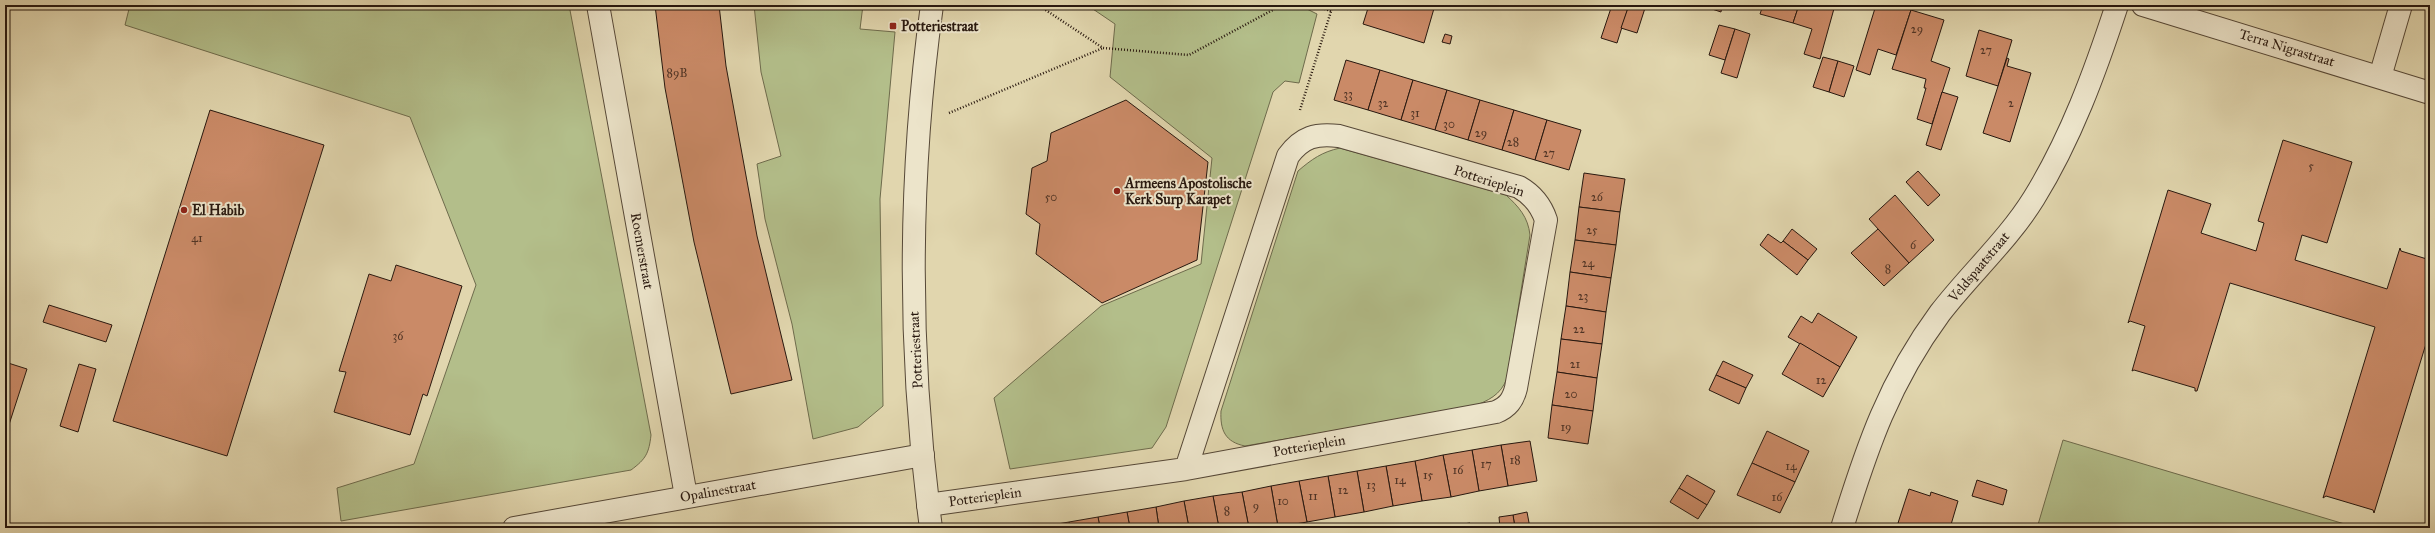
<svg xmlns="http://www.w3.org/2000/svg" width="2435" height="533" viewBox="0 0 2435 533" font-family="'IM FELL Great Primer',serif">
  <rect width="100%" height="100%" fill="#e1d6ae"/>
  <filter id="stains"><feTurbulence type="fractalNoise" baseFrequency=".005" numOctaves="4"/><feColorMatrix values="0 0 0 0 .2 0 0 0 0 .09 0 0 0 0 .02 0 0 0 .5 -.17"/></filter>
  <radialGradient id="worn" r=".72"><stop offset=".6" stop-color="#630" stop-opacity="0"/><stop offset="1" stop-color="#630" stop-opacity=".3"/></radialGradient>
  <g fill="#b3be8a" stroke="#6e6b4c">
    <path d="M130,5h439l82,430c-2,18 -5,24 -20,35l-290,51 -4,-33 77,-24 62,-179 -66,-168 -285,-92z"/>
    <polygon points="754,5 863,5 860,29 895,32 880,199 883,406 858,427 813,439 792,324 765,219 757,164 781,156 761,72"/>
    <polygon points="1087,5 1299,5 1317,14 1299,83 1285,81 1273,92 1166,427 1152,448 1010,469 994,398 1101,306 1201,264 1212,158 1110,77 1115,24"/>
    <path d="M1340,148l166,47c13,12 22,22 24,40l-23,143c-6,17 -19,23 -36,29l-226,39c-20,-4 -25,-16 -24,-35l77,-240c14,-12 24,-19 42,-23z"/>
    <polygon points="2063,440 2358,528 2037,528"/>
  </g>
  <g fill="#ca8a67" stroke="#28180f">
    <polygon points="655,5 719,5 726,66 757,236 792,380 731,394 694,242 665,88"/>
    <polygon points="1369,5 1435,5 1424,43 1363,24"/>
    <polygon points="1612,5 1629,5 1617,43 1601,38"/>
    <polygon points="1629,5 1646,5 1637,33 1621,28"/>
    <polygon points="1700,5 1722,5 1721,12"/>
    <polygon points="1763,5 1799,5 1793,23 1760,14"/>
    <polygon points="1799,5 1835,5 1820,59 1804,54 1812,29 1793,23"/>
    <polygon points="1876,5 1895,5 1911,10 1896,55 1878,49 1870,75 1856,70"/>
    <polygon points="1911,10 1944,20 1931,61 1950,68 1932,124 1917,119 1926,88 1924,88 1926,79 1892,69"/>
    <polygon points="1719,25 1735,29 1725,60 1709,55"/>
    <polygon points="1735,29 1750,34 1737,78 1721,73"/>
    <polygon points="1979,30 2012,40 1998,86 1966,76"/>
    <polygon points="1445,34 1452,36 1450,44 1442,42"/>
    <polygon points="1823,57 1838,61 1829,92 1813,87"/>
    <polygon points="2007,58 2009,59 2007,66 2031,73 2010,142 1983,133"/>
    <polygon points="1346,60 1380,70 1368,110 1334,100"/>
    <polygon points="1838,61 1854,66 1844,97 1829,92"/>
    <polygon points="1380,70 1413,80 1401,120 1368,110"/>
    <polygon points="1413,80 1447,90 1435,130 1401,120"/>
    <polygon points="1447,90 1480,100 1468,140 1435,130"/>
    <polygon points="1942,92 1958,97 1941,150 1926,145"/>
    <polygon points="1126,100 1208,162 1197,260 1102,303 1036,254 1040,224 1026,214 1032,168 1047,161 1051,133"/>
    <polygon points="1480,100 1514,110 1502,150 1468,140"/>
    <polygon points="210,110 324,145 227,456 113,421"/>
    <polygon points="1514,110 1547,120 1535,160 1502,150"/>
    <polygon points="1547,120 1581,130 1569,170 1535,160"/>
    <polygon points="2283,140 2352,162 2327,243 2302,235 2295,260 2387,289 2400,248 2401,251 2430,260 2430,337 2425,347 2374,513 2373,510 2326,496 2323,498 2375,327 2230,283 2197,391 2195,391 2195,388 2134,370 2132,371 2145,326 2130,321 2128,323 2168,190 2211,204 2201,233 2256,251 2264,223 2258,221"/>
    <polygon points="1918,171 1940,195 1928,206 1906,182"/>
    <polygon points="1584,173 1625,179 1620,212 1579,207"/>
    <polygon points="1895,195 1934,240 1909,263 1869,219"/>
    <polygon points="1579,207 1620,212 1616,245 1575,240"/>
    <polygon points="1792,229 1817,249 1808,260 1783,241"/>
    <polygon points="1878,229 1909,263 1884,286 1851,253"/>
    <polygon points="1768,234 1781,243 1783,241 1808,260 1797,275 1760,245"/>
    <polygon points="1575,240 1616,245 1611,278 1570,272"/>
    <polygon points="396,265 462,286 427,396 423,394 410,435 334,412 346,372 339,371 369,274 391,281"/>
    <polygon points="1570,272 1611,278 1606,312 1566,306"/>
    <polygon points="49,305 112,325 106,342 43,322"/>
    <polygon points="1566,306 1606,312 1602,344 1561,339"/>
    <polygon points="1818,313 1857,337 1840,367 1788,337 1801,316 1812,323"/>
    <polygon points="1561,339 1602,344 1597,378 1557,372"/>
    <polygon points="1800,343 1840,367 1823,397 1782,374"/>
    <polygon points="1723,361 1753,375 1746,388 1716,375"/>
    <polygon points="5,362 27,369 5,437"/>
    <polygon points="79,364 96,369 78,432 60,426"/>
    <polygon points="1557,372 1597,378 1593,411 1552,405"/>
    <polygon points="1716,375 1746,388 1739,404 1709,390"/>
    <polygon points="1552,405 1593,411 1588,444 1548,438"/>
    <polygon points="1767,431 1809,451 1795,482 1752,463"/>
    <polygon points="1530,441 1537,481 1508,486 1501,445"/>
    <polygon points="1501,445 1508,486 1479,491 1472,450"/>
    <polygon points="1472,450 1479,491 1451,497 1443,455"/>
    <polygon points="1443,455 1451,497 1422,501 1415,461"/>
    <polygon points="1415,461 1422,501 1393,506 1386,466"/>
    <polygon points="1752,463 1795,482 1780,513 1737,495"/>
    <polygon points="1386,466 1393,506 1364,512 1357,471"/>
    <polygon points="1357,471 1364,512 1335,517 1328,476"/>
    <polygon points="1687,475 1715,491 1707,505 1679,488"/>
    <polygon points="1328,476 1335,517 1307,522 1299,481"/>
    <polygon points="1977,480 2007,490 2003,505 1972,496"/>
    <polygon points="1299,481 1307,522 1278,527 1271,486"/>
    <polygon points="1271,486 1278,527 1249,528 1242,492"/>
    <polygon points="1679,488 1707,505 1698,519 1670,502"/>
    <polygon points="1909,489 1930,496 1931,492 1958,501 1950,528 1913,528 1898,523"/>
    <polygon points="1242,492 1249,528 1219,528 1213,496"/>
    <polygon points="1213,496 1219,528 1189,528 1184,501"/>
    <polygon points="1184,501 1189,528 1159,528 1156,507"/>
    <polygon points="1156,507 1159,528 1130,528 1127,512"/>
    <polygon points="1127,512 1130,528 1100,528 1098,517"/>
    <polygon points="1527,512 1530,528 1515,528 1513,515"/>
    <polygon points="1513,515 1515,528 1500,528 1499,517"/>
    <polygon points="1098,517 1100,528 1070,528 1069,522"/>
    <polygon points="1069,522 1070,528 1041,528 1040,527"/>
    <polygon points="1470,523 1471,528 1456,528 1456,525"/>
    <polygon points="1898,523 1913,528 1897,528"/>
    <polygon points="822,524 822,528 798,528"/>
    <polygon points="1456,525 1456,528 1441,528 1441,527"/>
  </g>
  <g fill="none" stroke-linecap="round" stroke-linejoin="round">
    <defs>
      <g id="minor">
        <polyline points="598,5 686,496"/>
        <polyline points="2143,5 2430,93"/>
        <polyline points="2380,77 2401,5"/>
        <path d="M928,505l258,-36 310,-57c12,-5 17,-12 20,-24l30,-168c-5,-15 -13,-25 -27,-33l-180,-51c-23,-3 -37,1 -51,20l-102,313"/>
        <polyline points="514,528 923,455"/>
        <path d="M931,528c-23,-173 -23,-350 1,-523"/>
        <path d="M1842,528c25,-81 47,-146 98,-215 30,-39 68,-73 94,-115 37,-60 61,-126 83,-193"/>
      </g>
    </defs>
    <use href="#minor" stroke="#564837" stroke-width="24"/>
    <g stroke="#28180f" stroke-width="2.5" stroke-dasharray="1 2" stroke-linecap="butt">
      <polyline points="1038,5 1103,48 1189,55 1282,5"/>
      <polyline points="1313,5 1331,11"/>
      <polyline points="1300,110 1333,5"/>
      <polyline points="949,113 1103,48"/>
    </g>
    <use href="#minor" stroke="#ece4ca" stroke-width="22"/>
  </g>
  <g fill="#8f2418" stroke="#ece4ca" stroke-width="1.5">
    <rect x="889" y="22" width="8" height="8" rx="2"/>
    <circle cx="1117" cy="191" r="4"/>
    <circle cx="184" cy="210" r="4"/>
  </g>
  <g text-anchor="middle" dominant-baseline="central" stroke-width="4" stroke-linejoin="round" paint-order="stroke">
    <g font-size="12" fill="#503425">
      <text x="1917" y="29">29</text>
      <text x="1986" y="50">27</text>
      <text x="677" y="73">89B</text>
      <text x="1348" y="94">33</text>
      <text x="1383" y="103">32</text>
      <text x="2011" y="103">2</text>
      <text x="1415" y="113">31</text>
      <text x="1449" y="124">30</text>
      <text x="1481" y="133">29</text>
      <text x="1513" y="142">28</text>
      <text x="1549" y="153">27</text>
      <text x="2311" y="166">5</text>
      <text x="1051" y="197">50</text>
      <text x="1597" y="197">26</text>
      <text x="1592" y="230">25</text>
      <text x="197" y="238">41</text>
      <text x="1913" y="245">6</text>
      <text x="1588" y="263">24</text>
      <text x="1888" y="269">8</text>
      <text x="1583" y="296">23</text>
      <text x="1579" y="329">22</text>
      <text x="398" y="336">36</text>
      <text x="1575" y="364">21</text>
      <text x="1821" y="380">12</text>
      <text x="1571" y="394">20</text>
      <text x="1566" y="427">19</text>
      <text x="1515" y="460">18</text>
      <text x="1486" y="464">17</text>
      <text x="1791" y="466">14</text>
      <text x="1458" y="470">16</text>
      <text x="1428" y="475">15</text>
      <text x="1400" y="480">14</text>
      <text x="1371" y="485">13</text>
      <text x="1343" y="490">12</text>
      <text x="1313" y="496">11</text>
      <text x="1777" y="497">16</text>
      <text x="1283" y="501">10</text>
      <text x="1256" y="506">9</text>
      <text x="1227" y="511">8</text>
    </g>
    <g font-size="14" font-weight="bold" fill="#28180f" stroke="#ece4ca" text-anchor="start">
      <text x="901" y="26">Potteriestraat</text>
      <text x="1125" y="183">Armeens Apostolische<tspan x="1125" dy="16">Kerk Surp Karapet</tspan></text>
      <text x="192" y="210">El Habib</text>
    </g>
    <g font-size="14" fill="#28180f" stroke="#ece4ca">
      <text transform="translate(2287 48) rotate(17)">Terra Nigrastraat</text>
      <text transform="translate(1489 181) rotate(18)">Potterieplein</text>
      <text transform="translate(642 251) rotate(80)">Roemerstraat</text>
      <text transform="translate(1979 267) rotate(-50)">Veldspaatstraat</text>
      <text transform="translate(916 350) rotate(-93)">Potteriestraat</text>
      <text transform="translate(1309 446) rotate(-10)">Potterieplein</text>
      <text transform="translate(718 491) rotate(-10)">Opalinestraat</text>
      <text transform="translate(985 497) rotate(-8)">Potterieplein</text>
    </g>
  </g>
  <rect width="2435" height="533" fill="none" stroke="#e1d6ae" stroke-width="20"/>
  <rect x="6" y="6" width="2423" height="521" fill="none" stroke="#28180f" stroke-width="2"/>
  <rect x="10" y="10" width="2415" height="513" fill="none" stroke="#28180f"/>
  <rect width="100%" height="100%" filter="url(#stains)"/>
  <rect width="100%" height="100%" fill="url(#worn)"/>
</svg>
